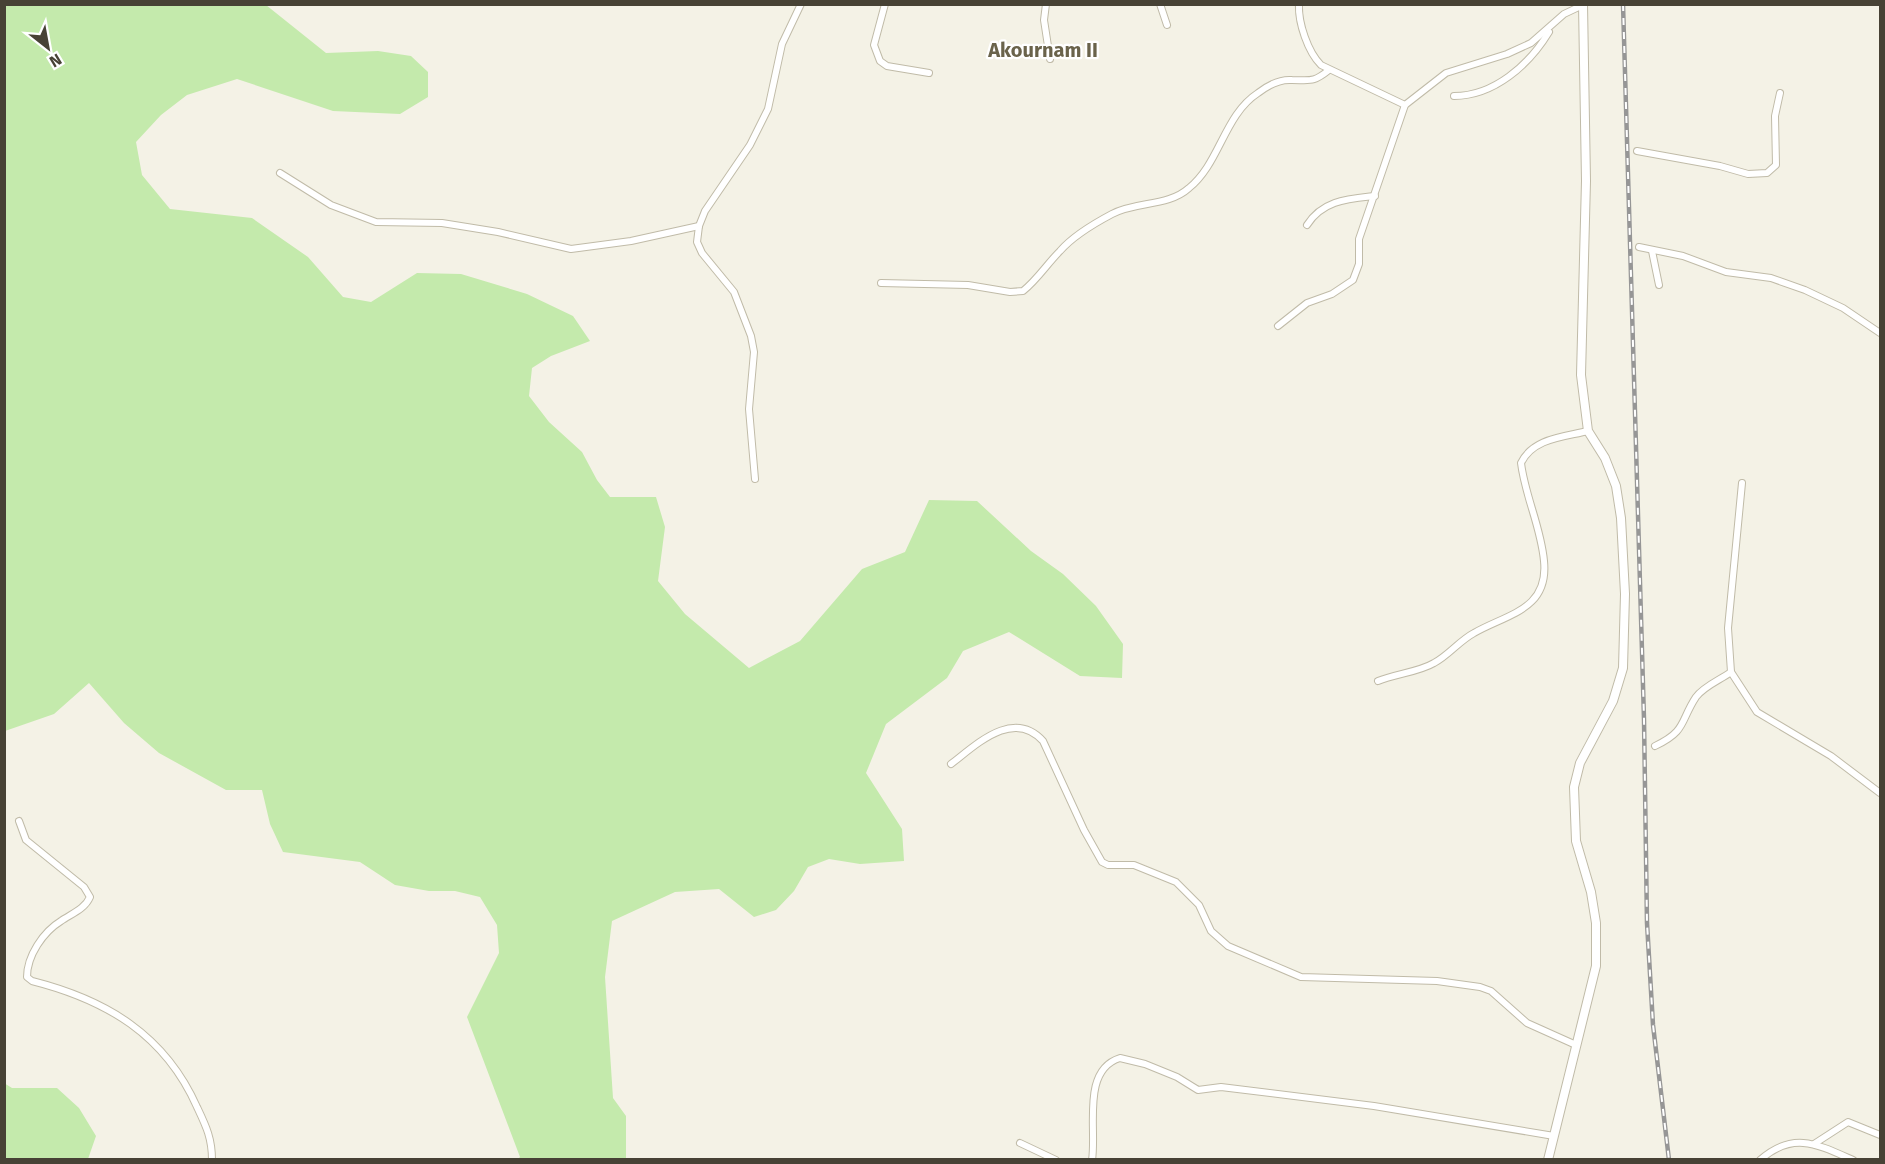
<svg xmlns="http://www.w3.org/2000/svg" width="1885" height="1164" viewBox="0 0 1885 1164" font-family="'Fira Sans',sans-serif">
  <rect width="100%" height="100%" fill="#f4f2e6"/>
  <g fill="#c4eaac">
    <polygon points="4,5 266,5 326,53 378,51 411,56 428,72 428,97 400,114 333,111 237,79 187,95 161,115 136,142 142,175 170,209 252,218 308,257 343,297 371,302 417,273 461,274 527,294 573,316 590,341 551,356 532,368 529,396 549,422 582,452 597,480 610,497 656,497 665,527 658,581 685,614 749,668 800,641 862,569 905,552 929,500 977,501 1031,551 1063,574 1096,606 1123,644 1122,678 1080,676 1009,632 963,651 947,678 886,724 866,773 902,829 904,861 860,864 829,859 808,867 794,891 776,910 754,917 719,889 675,892 612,921 605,977 613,1098 626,1116 626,1159 518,1159 520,1157 467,1017 499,953 497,925 480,897 455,891 429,891 395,885 360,862 283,852 270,824 262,790 226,790 159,753 124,723 89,683 54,714 5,731"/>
    <polygon points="4,1083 12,1088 57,1088 79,1108 96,1136 88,1159 5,1159"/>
  </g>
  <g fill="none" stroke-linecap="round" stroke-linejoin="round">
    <defs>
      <g id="minor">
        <polyline points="885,4 874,45 880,61 887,66 929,73"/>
        <polyline points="1046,4 1044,20 1050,59"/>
        <polyline points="1160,4 1167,25"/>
        <path d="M1299,4c-1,19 9,48 22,61l84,40"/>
        <path d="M1454,96c40,0 75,-31 95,-64"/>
        <polyline points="1637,151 1720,166 1748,174 1767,173 1776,165 1775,116 1780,93"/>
        <polyline points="280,173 331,205 376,222 442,223 498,232 571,249 631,241 699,226"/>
        <path d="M1307,225c16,-25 41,-26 68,-29"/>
        <polyline points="1639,247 1683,256 1726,272 1771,278 1805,290 1843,308 1880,333"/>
        <polyline points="1652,251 1659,285"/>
        <path d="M881,283l87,2 42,7 13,-1c14,-11 24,-27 37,-40 13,-15 35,-28 52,-37 24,-13 56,-7 77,-26 31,-25 35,-73 69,-95 9,-7 22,-14 34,-13 18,0 21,3 37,-10"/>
        <polyline points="1278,326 1307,303 1332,294 1353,280 1359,264 1359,239 1405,105 1446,73 1507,54 1531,43 1564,14 1583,5"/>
        <polyline points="755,479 749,409 754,352 751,336 734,292 702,253 697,242 699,226 705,211 750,145 768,109 782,44 801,4"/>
        <polyline points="1742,483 1728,628 1731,672 1757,712 1831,756 1880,793"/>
        <path d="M1378,681c17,-7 41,-9 56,-18 15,-8 25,-22 40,-30 33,-19 75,-23 70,-72 -3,-34 -19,-65 -23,-98 12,-25 43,-26 67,-32"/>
        <path d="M1655,746c32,-15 25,-25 41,-49 8,-11 24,-17 35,-25"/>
        <path d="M951,764c25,-19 62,-56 92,-23l41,89 18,32 6,3h26l42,17 23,23 12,26 17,15 73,31 136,4 43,6 11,4 36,32 49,22"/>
        <path d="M19,821l7,19 58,47 6,10c-5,12 -19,17 -29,24 -18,11 -34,35 -34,56l5,4c75,19 133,54 165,126 9,19 15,31 15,53"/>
        <polyline points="1020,1143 1056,1160"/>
        <polyline points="1814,1144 1848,1122 1880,1135"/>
        <path d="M1092,1160c5,-31 -11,-90 28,-102l25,6 32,13 21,13 23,-3 153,19 180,30"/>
        <path d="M1760,1160c33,-29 57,-16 93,0"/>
      </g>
      <polyline id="tertiary" points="1548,1160 1596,966 1596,923 1591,892 1576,841 1574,787 1580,763 1613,701 1623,668 1625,594 1621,518 1616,486 1605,458 1588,431 1581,375 1586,181 1583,4"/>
    </defs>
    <use href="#minor" stroke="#c0bba8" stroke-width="8"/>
    <use href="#tertiary" stroke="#c0bba8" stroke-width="10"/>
    <use href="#minor" stroke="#fff" stroke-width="6"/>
    <use href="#tertiary" stroke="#fff" stroke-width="8"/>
    <defs>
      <polyline id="rail" points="1623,4 1644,719 1647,923 1653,1025 1669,1160"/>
    </defs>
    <use href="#rail" stroke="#969696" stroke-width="4.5"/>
    <use href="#rail" stroke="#fff" stroke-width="2" stroke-dasharray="7" stroke-linecap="butt"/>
  </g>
  <g text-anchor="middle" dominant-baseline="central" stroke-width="4.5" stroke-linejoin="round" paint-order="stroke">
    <g font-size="20" font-weight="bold" fill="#6a634b" stroke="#fff">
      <text x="1043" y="50">Akournam II</text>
    </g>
  </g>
  <rect width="1885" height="1164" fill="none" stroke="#474235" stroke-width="12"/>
  <g transform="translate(48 48) rotate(149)" stroke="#ffffff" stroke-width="4.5" paint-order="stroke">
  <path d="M0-4.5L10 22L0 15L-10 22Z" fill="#474235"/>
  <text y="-9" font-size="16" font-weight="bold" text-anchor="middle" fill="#474235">N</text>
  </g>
</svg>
